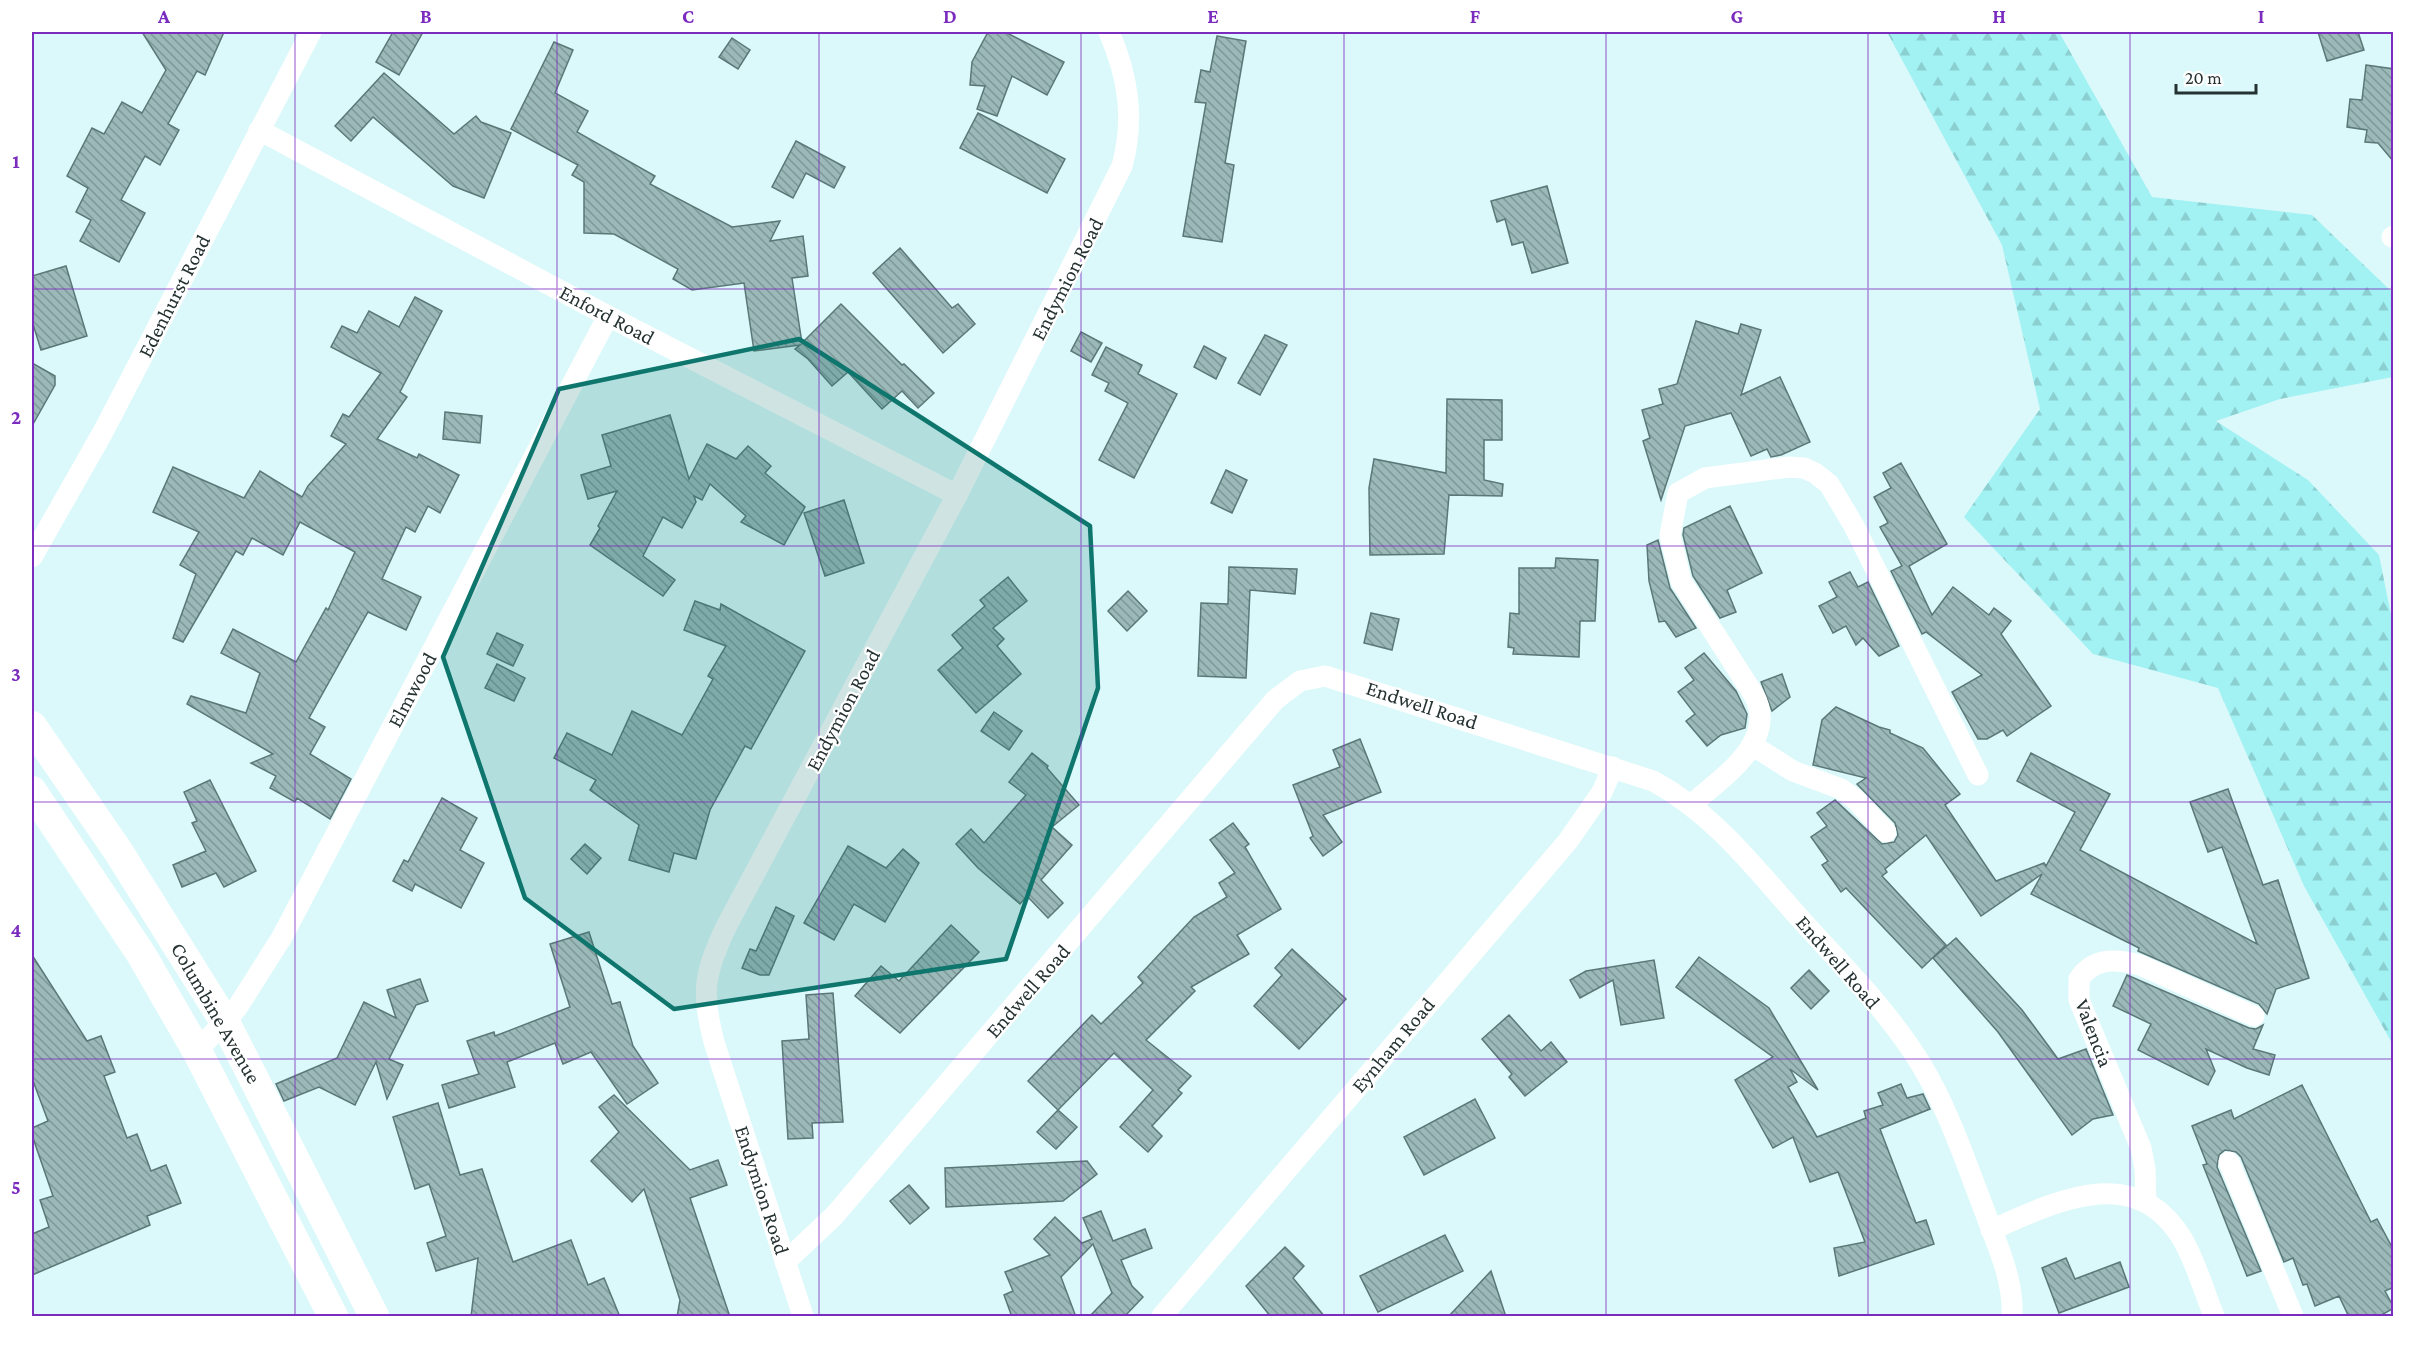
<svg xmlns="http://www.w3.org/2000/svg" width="2425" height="1348" viewBox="0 0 2425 1348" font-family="'Crimson Pro',serif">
  <defs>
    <pattern id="forest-firs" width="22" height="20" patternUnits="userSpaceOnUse" patternTransform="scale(1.5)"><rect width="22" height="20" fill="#a2f1f3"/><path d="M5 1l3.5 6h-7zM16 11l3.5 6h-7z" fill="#8bcfd1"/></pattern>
    <pattern id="building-back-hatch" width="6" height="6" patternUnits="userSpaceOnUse" patternTransform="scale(1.5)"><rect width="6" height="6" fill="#9bb9b9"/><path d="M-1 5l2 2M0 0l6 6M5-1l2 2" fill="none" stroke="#7e9797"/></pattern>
  </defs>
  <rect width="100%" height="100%" fill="#dbf9fa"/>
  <polygon fill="url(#forest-firs)" points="1887,32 2059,32 2152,197 2312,215 2393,293 2393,377 2280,399 2216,421 2308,480 2379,555 2394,630 2393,1045 2304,886 2218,688 2093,654 1964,517 2040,409 2002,245"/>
  <g fill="url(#building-back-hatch)" stroke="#5b7777" stroke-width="1.5">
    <polygon points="142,32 224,32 205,75 197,71 168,124 179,130 160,165 145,156 121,200 145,213 119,262 80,241 91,220 76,212 88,188 67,176 92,128 104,134 122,102 142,113 166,70"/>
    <polygon points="393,32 423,32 399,75 376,62"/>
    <polygon points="988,32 1005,32 1064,62 1047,95 1012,76 997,116 977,109 985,86 970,85 972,62"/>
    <polygon points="2318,32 2358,32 2364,50 2327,61"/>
    <polygon points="1217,36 1246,41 1225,163 1234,165 1222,242 1183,236 1206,103 1195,102 1201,70 1210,72"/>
    <polygon points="732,38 750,50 738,69 719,57"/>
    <polygon points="554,42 573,50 555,93 588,111 577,132 655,176 650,184 732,227 780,221 770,241 803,236 808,276 792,278 802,343 841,304 902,365 904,364 934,393 918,408 902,391 882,409 848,372 832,386 808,359 795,349 800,345 754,351 744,283 692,290 673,279 678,269 614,234 584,233 584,182 572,175 578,165 511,129"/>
    <polygon points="2366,65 2394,69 2394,162 2378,143 2365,142 2367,130 2347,127 2350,99 2362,100"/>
    <polygon points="384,73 454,134 476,116 481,122 511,133 484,198 453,186 373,117 351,141 335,126"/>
    <polygon points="978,113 1065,159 1047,193 960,148"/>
    <polygon points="796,141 845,167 834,188 806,173 793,198 772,187"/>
    <polygon points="1547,186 1568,263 1532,273 1523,242 1512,245 1505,219 1497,222 1491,201"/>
    <polygon points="900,248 952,308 958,304 975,324 943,353 873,273"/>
    <polygon points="66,266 87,336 41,350 32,321 32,276"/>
    <polygon points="415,297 442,311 400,392 407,397 377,439 417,458 419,454 459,475 440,513 428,506 415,532 406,527 382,579 421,597 406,630 368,612 309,718 325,727 310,754 351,779 330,819 297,798 295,802 270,788 276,776 251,763 273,754 187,704 191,696 246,713 260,673 221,653 233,629 296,662 326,608 328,610 355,552 300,522 283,555 252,538 243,555 236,551 183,642 173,638 196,574 180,565 199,532 153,512 173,467 244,498 260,471 302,497 308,486 346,444 331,436 343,414 349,417 381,373 331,347 342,326 357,333 369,311 399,327"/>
    <polygon points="1696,321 1738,334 1741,324 1761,330 1741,395 1780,377 1810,442 1781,455 1771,457 1767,449 1751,456 1731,413 1685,426 1661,500 1643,441 1650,438 1642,410 1663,404 1659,389 1677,384"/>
    <polygon points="1081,332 1102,343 1091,362 1071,351"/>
    <polygon points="1265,335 1287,345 1260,395 1238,383"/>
    <polygon points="1204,346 1226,358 1216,379 1194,367"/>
    <polygon points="1106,347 1142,365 1138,374 1177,394 1134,478 1099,460 1128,403 1105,391 1109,383 1092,375"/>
    <polygon points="32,363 55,376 55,385 32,426"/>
    <polygon points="1447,399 1502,400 1502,440 1484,440 1484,480 1503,484 1502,496 1449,495 1444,554 1370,555 1369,488 1374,459 1446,473"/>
    <polygon points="445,412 482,416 480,443 443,439"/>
    <polygon points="670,415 689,479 707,444 736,459 748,446 771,466 765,473 805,507 784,545 741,522 746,516 710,484 702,500 694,496 696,502 682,528 663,517 643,556 675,580 663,596 590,545 600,528 598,526 617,491 588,499 581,475 611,466 602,435"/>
    <polygon points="1901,463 1947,544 1909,566 1932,615 1953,587 1989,615 1994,608 2011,621 2001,634 2051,706 2007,736 2003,730 1987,739 1978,739 1952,692 1982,675 1926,632 1922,634 1891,571 1902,566 1880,527 1888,523 1874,497 1891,488 1883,473"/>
    <polygon points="1226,470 1247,480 1232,513 1211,503"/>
    <polygon points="844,500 864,563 825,576 804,513"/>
    <polygon points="1730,506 1762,573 1727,590 1736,612 1720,618 1693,576 1683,535 1684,528"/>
    <polygon points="1658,540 1670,588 1696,628 1676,637 1665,621 1659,622 1649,581 1647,545"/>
    <polygon points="1556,558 1598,560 1595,621 1580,621 1579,657 1513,654 1514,648 1508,647 1510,613 1519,614 1519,568 1555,568"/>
    <polygon points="1229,567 1297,569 1295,594 1250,590 1246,678 1198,676 1201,603 1228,604"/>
    <polygon points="1850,572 1858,587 1868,582 1899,646 1879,656 1863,638 1856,645 1846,626 1833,633 1819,606 1837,597 1829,582"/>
    <polygon points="1008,577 1027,601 993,628 1004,639 997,646 1021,674 976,713 938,670 963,648 952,635 985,606 980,600"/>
    <polygon points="1128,591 1147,611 1127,631 1108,611"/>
    <polygon points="695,601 720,610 721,604 805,651 751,749 745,746 710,810 696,859 674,853 669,872 629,860 639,825 590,790 596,780 554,758 567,733 612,755 632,711 682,735 713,679 708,676 726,646 684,630"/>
    <polygon points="1371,613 1399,619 1392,650 1364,643"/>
    <polygon points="497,633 523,645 513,666 487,654"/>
    <polygon points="1704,653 1736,691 1747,714 1745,728 1721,735 1707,746 1686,721 1695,714 1678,692 1694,680 1685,668"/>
    <polygon points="497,664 525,678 514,701 485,688"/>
    <polygon points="1782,674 1790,697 1772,711 1761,682"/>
    <polygon points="1836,707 1879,727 1890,730 1890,733 1923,748 1960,794 1945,805 1996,881 2044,863 2046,866 2075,812 2017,781 2031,753 2110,794 2080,850 2257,944 2222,847 2208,852 2190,802 2228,789 2263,885 2278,880 2309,978 2276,989 2267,1014 2259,1004 2138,951 2139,948 2031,894 2042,874 1981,916 1926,835 1885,869 1887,872 1882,876 1946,945 1922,968 1846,888 1841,892 1822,865 1828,861 1811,837 1827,826 1817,813 1835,800 1882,844 1894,842 1898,835 1895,823 1857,784 1866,778 1813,765 1822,720"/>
    <polygon points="994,712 1022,731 1009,750 981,731"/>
    <polygon points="1360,739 1381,792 1323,815 1342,842 1323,856 1310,838 1313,836 1293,785 1340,767 1333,750"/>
    <polygon points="1032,753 1048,766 1047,768 1079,805 1052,827 1072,845 1041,880 1063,903 1048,918 1027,896 1020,904 978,868 956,844 971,829 984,843 1026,795 1009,782"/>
    <polygon points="210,780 256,871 224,887 216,873 182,887 173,865 206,851 192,823 197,821 184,792"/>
    <polygon points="442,798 477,818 460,850 484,863 461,908 415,884 412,891 393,881 404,860 408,862"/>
    <polygon points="1233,823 1249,844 1245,847 1281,909 1237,935 1249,954 1191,987 1195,991 1146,1040 1191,1076 1178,1090 1182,1093 1152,1126 1162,1136 1148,1152 1120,1127 1153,1090 1114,1053 1058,1110 1028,1081 1092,1015 1101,1024 1143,983 1138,977 1194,917 1227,897 1219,883 1235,873 1210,840"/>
    <polygon points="585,844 601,858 587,874 571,859"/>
    <polygon points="848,846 886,868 903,849 919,863 885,922 854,904 834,940 804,923"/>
    <polygon points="776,907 794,916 769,975 760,975 742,968 750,949 756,951"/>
    <polygon points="951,925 979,952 900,1033 855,996 881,966 899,981"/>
    <polygon points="589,932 612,1004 620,1002 633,1046 658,1083 627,1104 591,1052 563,1064 555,1043 507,1062 515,1087 449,1108 442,1085 479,1074 467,1041 494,1032 495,1036 570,1007 550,944"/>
    <polygon points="1956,938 2022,1010 2058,1059 2086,1049 2113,1115 2093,1119 2072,1135 1998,1032 1933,958"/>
    <polygon points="1292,949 1346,999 1299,1049 1254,1006 1282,975 1275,968"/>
    <polygon points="32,955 87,1041 101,1036 115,1072 104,1076 127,1138 137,1134 151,1171 166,1165 181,1203 147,1216 150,1225 32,1275 32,1234 49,1227 40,1200 53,1196 32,1135 32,1128 48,1121 32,1078"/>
    <polygon points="1699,957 1769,1008 1818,1090 1790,1069 1797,1082 1788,1087 1817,1137 1866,1118 1864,1111 1883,1105 1878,1093 1901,1084 1907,1098 1923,1094 1930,1109 1880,1129 1916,1223 1926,1220 1934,1244 1839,1276 1834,1248 1865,1242 1838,1172 1810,1182 1793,1137 1773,1148 1735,1080 1773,1057 1676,987"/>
    <polygon points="1654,960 1664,1018 1621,1025 1613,980 1580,998 1570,980 1586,971"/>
    <polygon points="1809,970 1829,991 1811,1009 1791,988"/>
    <polygon points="2127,975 2249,1028 2256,1029 2263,1025 2253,1049 2275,1055 2269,1075 2247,1068 2206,1049 2215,1071 2208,1085 2138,1050 2151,1024 2113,1006"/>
    <polygon points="420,979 428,1001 416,1005 389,1059 403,1065 387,1099 376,1062 355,1105 319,1087 284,1101 276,1084 337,1058 364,1002 396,1018 387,990"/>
    <polygon points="833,993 843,1122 812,1123 813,1138 788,1139 782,1041 809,1039 806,995"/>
    <polygon points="1509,1015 1541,1051 1551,1042 1567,1062 1525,1096 1509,1077 1512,1074 1482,1039"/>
    <polygon points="2302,1085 2371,1222 2377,1219 2394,1251 2394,1287 2385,1291 2394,1308 2378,1317 2349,1317 2339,1296 2315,1306 2307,1284 2303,1285 2293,1258 2284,1262 2241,1157 2236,1152 2225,1150 2219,1155 2217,1167 2261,1271 2247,1276 2203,1165 2207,1164 2192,1126 2231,1110 2234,1119"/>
    <polygon points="614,1095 690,1170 718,1160 727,1185 690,1198 730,1317 677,1317 680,1300 644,1189 632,1202 591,1161 619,1132 599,1107"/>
    <polygon points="1475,1099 1495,1138 1424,1175 1404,1137"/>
    <polygon points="438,1103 460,1175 482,1169 513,1262 571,1240 588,1285 604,1278 620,1317 471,1317 478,1258 436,1271 427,1243 446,1236 429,1184 415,1189 393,1117"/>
    <polygon points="1058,1110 1077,1127 1056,1149 1037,1132"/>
    <polygon points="1087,1161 1097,1174 1063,1201 946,1207 945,1168"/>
    <polygon points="909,1185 929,1208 910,1224 890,1201"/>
    <polygon points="1101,1211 1113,1241 1145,1229 1152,1248 1121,1260 1132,1286 1143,1297 1124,1317 1089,1317 1112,1293 1093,1244 1061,1277 1076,1317 1012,1317 1004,1295 1013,1291 1005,1272 1050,1255 1034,1239 1055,1217 1082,1243 1092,1239 1083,1218"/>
    <polygon points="1445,1235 1463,1271 1378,1312 1360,1276"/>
    <polygon points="1285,1247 1304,1266 1293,1278 1325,1317 1271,1317 1246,1286"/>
    <polygon points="2066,1258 2075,1279 2120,1262 2129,1287 2059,1313 2042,1268"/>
    <polygon points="1491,1271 1506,1317 1448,1317"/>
  </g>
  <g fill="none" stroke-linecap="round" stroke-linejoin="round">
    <g stroke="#fff" stroke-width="21">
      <polyline points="259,130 608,316 957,495"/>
      <polyline points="2392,237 2394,236"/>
      <polyline points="32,557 103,432 311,32"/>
      <polyline points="1752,745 1793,771 1841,789 1855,799 1886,832"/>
      <path d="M1691,805c30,-27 88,-63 63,-110l-73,-114 -11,-46 8,-42 27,-15 84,-11 15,1 11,5 14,11 25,42 124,249"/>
      <polyline points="197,1051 237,1008 282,937 608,316"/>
      <polyline points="2229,1162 2293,1316"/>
      <path d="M2146,1202l-1,-33 -4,-21 -62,-148v-21c15,-22 37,-20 61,-14l114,51"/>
      <path d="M1991,1230c64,-28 145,-70 192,10 13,23 21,51 31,76"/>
      <path d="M785,1262l49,-46 441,-516 25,-19 25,-5 328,105c62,33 104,90 151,142 41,45 86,90 118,143 27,45 44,97 63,146 12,33 29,68 27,104"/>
      <path d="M803,1316l-89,-274c-13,-50 -10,-68 12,-115l231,-432 165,-329c13,-47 6,-90 -13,-134"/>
      <polyline points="1162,1316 1568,841 1602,792 1613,767"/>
    </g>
    <g stroke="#fff" stroke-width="30">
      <polyline points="32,726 118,851 225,1022 374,1316"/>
      <polyline points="32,791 141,954 197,1051 333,1316"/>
    </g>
  </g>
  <path fill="#0f766e" fill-opacity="0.2" stroke="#0f766e" stroke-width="4.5" stroke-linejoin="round" d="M799,339l291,187 8,162 -92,271 -332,50 -149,-111 -82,-241 116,-268z"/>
  <path fill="none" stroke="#7b2cbf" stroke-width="1.5" stroke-opacity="0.55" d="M295,32v1284M557,32v1284M819,32v1284M1081,32v1284M1344,32v1284M1606,32v1284M1868,32v1284M2130,32v1284M32,289h2362M32,546h2362M32,802h2362M32,1059h2362"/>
  <g text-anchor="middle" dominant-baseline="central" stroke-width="4.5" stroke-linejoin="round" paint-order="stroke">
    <g font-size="21" fill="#263232" stroke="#fff">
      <text transform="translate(1067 279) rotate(-63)">Endymion Road</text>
      <text transform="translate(174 296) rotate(-63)">Edenhurst Road</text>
      <text transform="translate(607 315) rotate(28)">Enford Road</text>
      <text transform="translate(412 690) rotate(-62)">Elmwood</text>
      <text transform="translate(1422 705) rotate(18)">Endwell Road</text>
      <text transform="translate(843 710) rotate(-62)">Endymion Road</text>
      <text transform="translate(1838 962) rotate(49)">Endwell Road</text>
      <text transform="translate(1028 991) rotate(-49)">Endwell Road</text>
      <text transform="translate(216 1013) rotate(60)">Columbine Avenue</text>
      <text transform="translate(2094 1033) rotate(69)">Valencia</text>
      <text transform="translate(1393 1045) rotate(-50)">Eynham Road</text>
      <text transform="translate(762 1190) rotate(72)">Endymion Road</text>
    </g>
  </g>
  <rect width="2425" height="1348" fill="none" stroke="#ffffff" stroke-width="66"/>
  <path d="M2176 84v9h80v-9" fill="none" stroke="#263232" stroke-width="3"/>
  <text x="2185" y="84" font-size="18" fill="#263232" stroke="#ffffff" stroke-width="4.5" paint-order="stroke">20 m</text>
  <rect x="33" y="33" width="2359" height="1282" fill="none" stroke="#7b2cbf" stroke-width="2"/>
  <g font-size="20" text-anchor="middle" font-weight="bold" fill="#7b2cbf">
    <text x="164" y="23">A</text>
    <text x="426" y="23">B</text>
    <text x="688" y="23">C</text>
    <text x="950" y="23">D</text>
    <text x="1213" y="23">E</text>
    <text x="1475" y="23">F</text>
    <text x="1737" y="23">G</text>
    <text x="1999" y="23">H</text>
    <text x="2261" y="23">I</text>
    <text x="16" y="168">1</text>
    <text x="16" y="424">2</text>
    <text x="16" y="681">3</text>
    <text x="16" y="937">4</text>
    <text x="16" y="1194">5</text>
  </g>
</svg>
